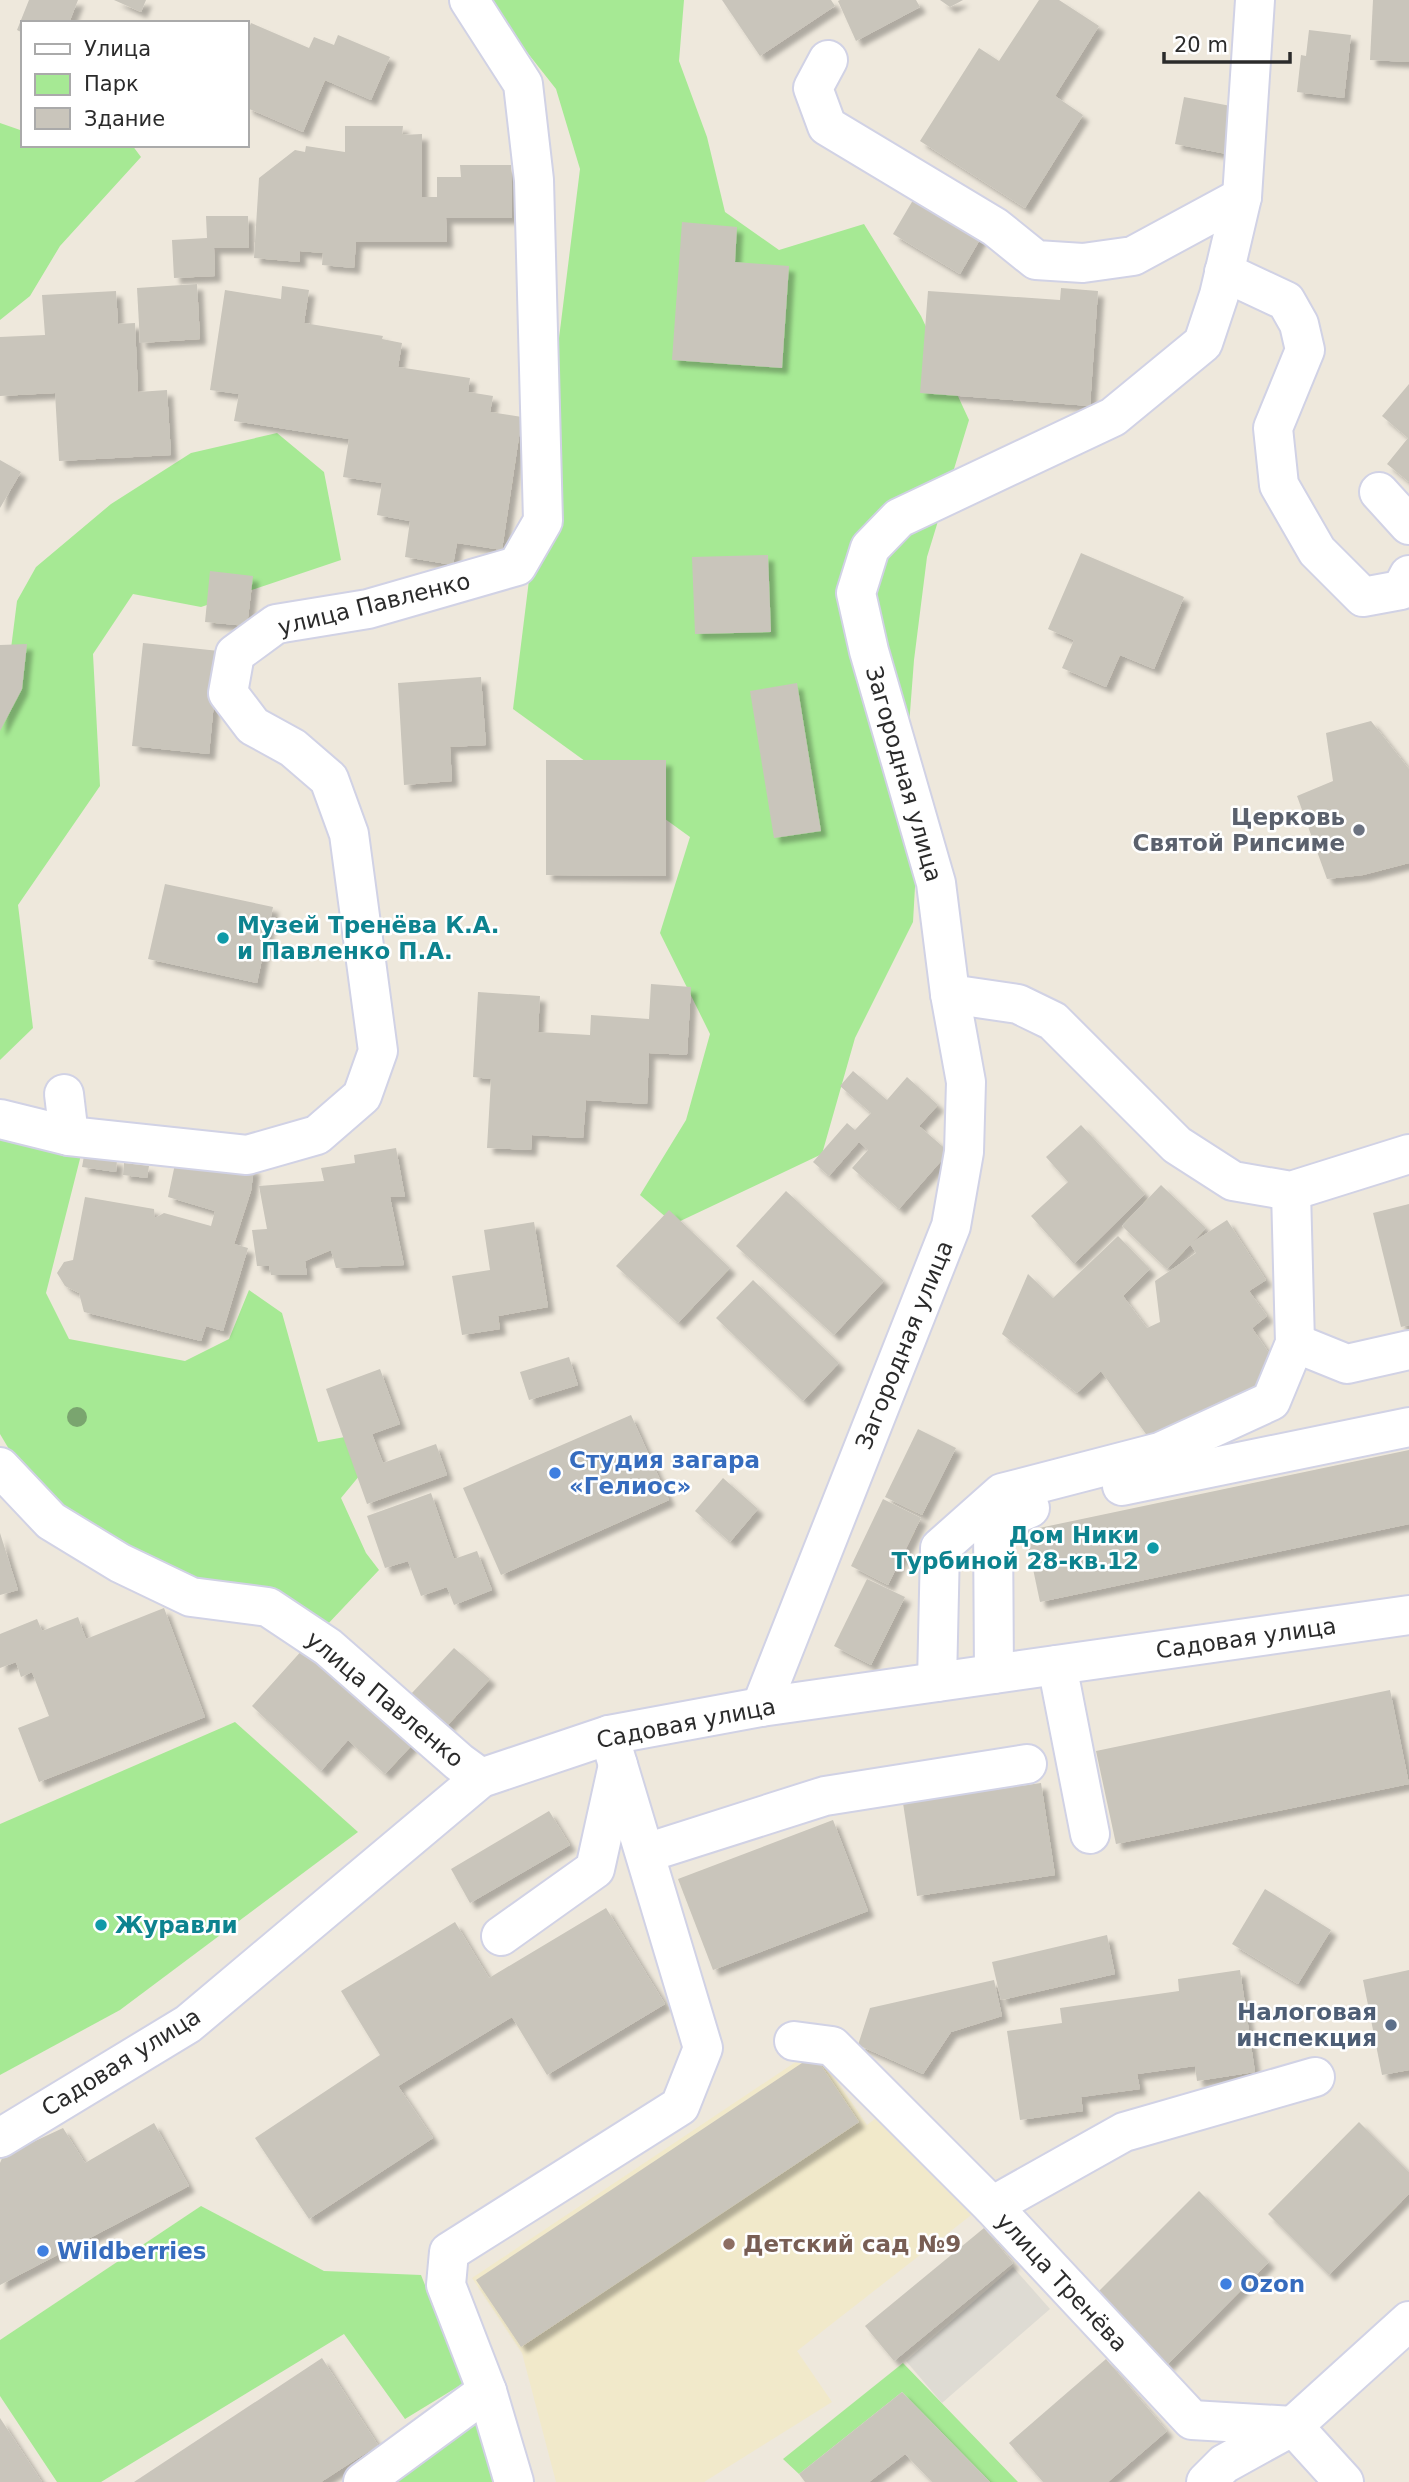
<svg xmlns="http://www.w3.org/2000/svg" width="1409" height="2482" viewBox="0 0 1409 2482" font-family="'DejaVu Sans',sans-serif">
  <defs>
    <filter id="shadow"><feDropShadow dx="6" dy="6" stdDeviation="2" flood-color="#0004"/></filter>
  </defs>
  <rect width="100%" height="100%" fill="#eee8dc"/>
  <polygon fill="#f1e9ca" points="815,2049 867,2125 884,2112 979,2209 797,2351 832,2402 704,2482 556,2482 522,2353 472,2278"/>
  <g fill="#a6e994">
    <polygon points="486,0 684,0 679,61 707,137 725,212 779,250 864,224 921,316 969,420 927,557 914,660 906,765 917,852 913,922 855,1038 822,1154 674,1224 640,1195 686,1120 710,1034 660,933 690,837 513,709 580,169 556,89"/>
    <polygon points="0,123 23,131 23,145 132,145 141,157 60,246 30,296 0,320"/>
    <polygon points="277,433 324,472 341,560 201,607 133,594 93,654 100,786 18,905 33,1028 0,1060 0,704 5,696 17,601 36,567 111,504 191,453"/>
    <polygon points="0,1132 83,1147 46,1293 69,1339 185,1361 229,1339 249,1290 282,1313 318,1442 361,1434 374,1458 341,1498 366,1553 379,1570 325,1627 197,1584 61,1508 19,1466 0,1434"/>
    <polygon points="235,1722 358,1832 120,2010 0,2075 0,1824"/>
    <polygon points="201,2206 324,2271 421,2275 464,2383 405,2419 344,2334 101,2482 57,2482 0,2396 0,2340"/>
    <polygon points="903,2363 1018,2482 990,2482 902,2392 799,2474 783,2459"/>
    <polygon points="478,2415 497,2482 388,2482"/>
  </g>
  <polygon fill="#dedbd3" points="1013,2267 1050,2309 942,2403 906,2361"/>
  <g fill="#c9c5bb" filter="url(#shadow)">
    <polygon points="29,0 78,0 69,23 23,23 23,33 17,30"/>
    <polygon points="114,0 146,0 141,12"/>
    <polygon points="722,0 831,0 835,6 760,56"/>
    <polygon points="840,0 916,0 920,7 856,41 838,1"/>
    <polygon points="940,0 963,0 950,7"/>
    <polygon points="1039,0 1059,0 1099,26 1055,96 1083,115 1025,208 920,141 979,48 999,61"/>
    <polygon points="1373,0 1409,0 1409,62 1370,60"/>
    <polygon points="251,23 309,48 314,37 334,45 338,35 390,57 371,100 325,80 303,132 247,108 247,33"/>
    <polygon points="1309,30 1351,35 1344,98 1297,92 1301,55 1306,56"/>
    <polygon points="1184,97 1241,108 1232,155 1175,144"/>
    <polygon points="345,126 403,126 402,135 422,134 422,197 437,197 437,177 461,177 460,165 511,165 512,218 446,218 447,242 356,242 354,268 322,265 323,253 300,251 300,262 254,258 259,178 295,150 305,152 306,146 345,152"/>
    <polygon points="916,195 986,229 960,274 893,234"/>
    <polygon points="206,216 248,216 249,248 214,248 215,276 174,278 172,240 207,238"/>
    <polygon points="682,222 737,227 735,262 789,266 782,368 672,360"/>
    <polygon points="197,284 200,339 140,343 137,288"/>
    <polygon points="282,286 309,290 304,323 383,336 382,339 402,343 398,367 470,378 468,392 493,396 490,412 522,417 502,550 457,543 453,565 405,557 410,521 377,515 382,483 343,477 349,439 234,421 239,394 210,390 225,290 281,299"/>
    <polygon points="1061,288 1098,291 1090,406 920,393 928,291 1060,300"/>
    <polygon points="116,291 118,324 135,323 138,392 167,390 171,455 59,461 55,393 0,396 0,337 45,335 42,295"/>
    <polygon points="1409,384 1409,482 1387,464 1408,438 1382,416"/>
    <polygon points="0,460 21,472 0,508"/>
    <polygon points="1081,553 1184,597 1154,669 1120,655 1106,687 1062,668 1074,640 1048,629"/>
    <polygon points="768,555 771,632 695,634 692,557"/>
    <polygon points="210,571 253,576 247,626 205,622"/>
    <polygon points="143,643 219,651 209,754 132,746"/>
    <polygon points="27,644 22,689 0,731 0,645"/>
    <polygon points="481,677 486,745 450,747 452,781 404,785 398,683"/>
    <polygon points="797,683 821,831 774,838 750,691"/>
    <polygon points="1371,721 1409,769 1409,863 1363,875 1327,879 1297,796 1333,781 1326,733"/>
    <polygon points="546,760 666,760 666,876 546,875"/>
    <polygon points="165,884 273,907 257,983 148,959"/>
    <polygon points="651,984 691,987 687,1055 649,1053 647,1104 586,1100 583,1138 532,1135 531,1150 487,1148 491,1079 473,1077 478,992 540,996 538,1032 590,1035 591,1015 649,1019"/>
    <polygon points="853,1071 887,1100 907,1077 938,1105 919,1126 949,1152 899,1209 852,1168 868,1150 859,1142 829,1176 813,1162 847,1123 855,1130 871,1113 840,1086"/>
    <polygon points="1081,1125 1145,1194 1074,1264 1031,1216 1068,1182 1046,1157"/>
    <polygon points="396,1148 405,1197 390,1197 404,1265 336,1268 331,1250 305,1261 307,1275 271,1275 269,1266 257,1266 252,1230 267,1229 259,1186 324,1181 321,1168 355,1163 354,1155"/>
    <polygon points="84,1156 117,1160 116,1172 82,1167"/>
    <polygon points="124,1163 149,1166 147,1178 123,1175"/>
    <polygon points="175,1164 254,1168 251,1191 234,1244 248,1248 223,1331 206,1326 201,1341 84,1312 79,1293 65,1286 57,1273 64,1262 73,1260 85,1197 154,1209 155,1218 164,1213 211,1226 215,1211 168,1197"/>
    <polygon points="1161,1185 1206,1228 1167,1269 1122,1226"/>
    <polygon points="786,1191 884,1281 834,1335 736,1246"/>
    <polygon points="1409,1204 1409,1325 1401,1327 1373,1213"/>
    <polygon points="669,1210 730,1268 678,1323 616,1266"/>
    <polygon points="1227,1220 1266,1280 1249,1291 1267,1316 1252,1328 1271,1356 1265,1384 1151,1441 1101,1371 1077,1393 1002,1334 1028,1274 1053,1298 1118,1236 1150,1269 1123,1296 1147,1328 1160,1322 1155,1281 1196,1253 1190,1244"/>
    <polygon points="534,1222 548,1307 498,1316 500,1329 462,1335 452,1276 490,1270 484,1230"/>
    <polygon points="753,1280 839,1363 803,1401 716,1318"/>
    <polygon points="569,1357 578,1385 529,1400 520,1372"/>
    <polygon points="380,1369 400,1424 372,1434 383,1463 436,1444 447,1475 367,1504 326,1389"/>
    <polygon points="631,1415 669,1500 501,1575 463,1488"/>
    <polygon points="918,1429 956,1448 922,1515 885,1497"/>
    <polygon points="1409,1450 1409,1524 1040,1602 1025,1531"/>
    <polygon points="723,1478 758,1509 730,1542 695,1511"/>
    <polygon points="431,1493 454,1559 477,1551 492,1590 454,1605 447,1587 421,1596 408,1561 385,1568 367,1516"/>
    <polygon points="883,1499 921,1518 888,1585 851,1566"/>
    <polygon points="0,1533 18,1590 0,1595"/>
    <polygon points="867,1579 905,1597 871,1665 834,1646"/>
    <polygon points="164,1608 205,1717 39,1782 18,1728 49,1716 32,1672 21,1677 16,1662 0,1668 0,1634 37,1619 42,1631 78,1617 86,1639"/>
    <polygon points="304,1648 413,1744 385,1774 348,1740 321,1771 252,1706"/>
    <polygon points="454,1648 490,1679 446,1727 411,1694"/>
    <polygon points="1390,1690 1409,1784 1116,1844 1096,1751"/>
    <polygon points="1041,1783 1055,1875 917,1896 903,1803"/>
    <polygon points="549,1811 570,1845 470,1903 451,1869"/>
    <polygon points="833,1820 868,1911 713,1970 678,1879"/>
    <polygon points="1265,1889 1331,1930 1298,1984 1232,1944"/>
    <polygon points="606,1908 665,2004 547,2075 512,2017 398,2086 433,2138 309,2219 255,2138 380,2055 341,1991 455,1922 489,1978"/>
    <polygon points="1107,1935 1115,1974 1001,2000 992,1962"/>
    <polygon points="1240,1970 1255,2072 1197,2081 1195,2066 1137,2074 1140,2089 1081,2097 1083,2111 1020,2120 1007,2031 1062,2023 1060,2008 1179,1991 1178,1979"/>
    <polygon points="1409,1970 1409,2070 1382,2075 1363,1980"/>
    <polygon points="994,1980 1002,2016 951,2032 923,2074 858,2045 870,2008"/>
    <polygon points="814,2055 859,2122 521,2347 476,2280"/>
    <polygon points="1359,2122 1409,2172 1409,2194 1329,2275 1268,2214"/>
    <polygon points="154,2123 189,2186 0,2285 0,2163 3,2156 63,2128 85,2163"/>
    <polygon points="1199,2191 1269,2262 1167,2365 1096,2294"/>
    <polygon points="984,2228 1013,2263 894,2361 865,2326"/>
    <polygon points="322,2358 378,2445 321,2482 134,2482"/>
    <polygon points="1106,2359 1167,2431 1108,2482 1043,2482 1009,2443"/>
    <polygon points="902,2392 990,2482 932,2482 905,2454 869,2482 805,2482 799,2474"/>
    <polygon points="0,2418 42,2482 0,2482"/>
  </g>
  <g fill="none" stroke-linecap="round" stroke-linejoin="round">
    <defs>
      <g id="minor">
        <polyline points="828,60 813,88 827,126 995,227 1036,260 1083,263 1133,256 1242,197"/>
        <polyline points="1224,272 1286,301 1299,324 1305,350 1273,428 1279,485 1317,551 1363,597 1401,590 1409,575"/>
        <polyline points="1379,492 1409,525"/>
        <polyline points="950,994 1018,1004 1053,1021 1177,1145 1233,1181 1291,1191 1409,1154"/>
        <polyline points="64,1094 69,1136"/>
        <polyline points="0,1119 69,1136 247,1155 317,1135 362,1096 378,1051 349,834 329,779 293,748 253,726 228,693 235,654 276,624 368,609 517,566 543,521 534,180 523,84 469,0"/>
        <polyline points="1295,1343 1347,1364 1409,1350"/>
        <polyline points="0,1467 51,1521 120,1563 191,1597 268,1607 328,1647 459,1762 481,1778"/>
        <polyline points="1122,1486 1409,1427"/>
        <polyline points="1057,1665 1090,1834"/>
        <polyline points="994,1674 993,1524 1030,1508"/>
        <polyline points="937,1682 940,1548 1002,1493 1160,1452 1271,1401 1295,1343 1291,1191"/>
        <polyline points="761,1707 951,1226 964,1152 966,1082 950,994 936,883 869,651 856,593 870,548 899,518 1113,417 1203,343 1219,295 1242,197 1255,0"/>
        <polyline points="646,1853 825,1796 1027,1764"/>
        <polyline points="501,1936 595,1869 618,1765"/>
        <polyline points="794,2041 832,2046 992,2206 1192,2420 1293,2426 1344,2482"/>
        <polyline points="0,2138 188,2024 481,1778 609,1735 761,1707 1409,1615"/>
        <polyline points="992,2206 1124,2132 1315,2077"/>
        <polyline points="363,2482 487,2391"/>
        <polyline points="514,2482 487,2391 446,2285 449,2252 680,2106 703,2048 609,1735"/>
        <polyline points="1206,2482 1224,2464 1293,2426 1409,2321"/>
      </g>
    </defs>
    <use href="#minor" stroke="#d1d2e5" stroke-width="42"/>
    <use href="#minor" stroke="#fff" stroke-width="38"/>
  </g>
  <circle fill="#7aa56f" cx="77" cy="1417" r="10"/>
  <circle fill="#6b7280" stroke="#fff" stroke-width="2.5" cx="1359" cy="830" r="7"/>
  <g fill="#0f9aa8" stroke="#fff" stroke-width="2.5">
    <circle cx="223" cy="938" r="7"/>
    <circle cx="1153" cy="1548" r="7"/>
    <circle cx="101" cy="1925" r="7"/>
  </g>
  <g fill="#3f7fe0" stroke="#fff" stroke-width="2.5">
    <circle cx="555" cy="1473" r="7"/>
    <circle cx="43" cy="2251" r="7"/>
    <circle cx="1226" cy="2284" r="7"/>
  </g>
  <circle fill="#5c6f8a" stroke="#fff" stroke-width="2.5" cx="1391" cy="2025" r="7"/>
  <circle fill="#8d6e63" stroke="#fff" stroke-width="2.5" cx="729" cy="2244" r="7"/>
  <g text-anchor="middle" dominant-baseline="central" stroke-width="5" stroke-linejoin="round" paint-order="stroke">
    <g font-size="23" fill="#2b2b2b" stroke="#fff">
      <text transform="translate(374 604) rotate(-14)">улица Павленко</text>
      <text transform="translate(904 774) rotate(74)">Загородная улица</text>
      <text transform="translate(904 1345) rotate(-68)">Загородная улица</text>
      <text transform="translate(1246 1638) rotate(-8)">Садовая улица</text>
      <text transform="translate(385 1699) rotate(40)">улица Павленко</text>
      <text transform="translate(686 1723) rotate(-11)">Садовая улица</text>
      <text transform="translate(121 2062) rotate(-32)">Садовая улица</text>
      <text transform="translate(1062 2282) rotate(47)">улица Тренёва</text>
    </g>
    <g font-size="23" font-weight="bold" fill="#5b616d" stroke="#fff" text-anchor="end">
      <text x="1345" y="817">Церковь<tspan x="1345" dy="26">Святой Рипсиме</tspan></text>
    </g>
    <g font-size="23" font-weight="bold" fill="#0d838f" stroke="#fff" text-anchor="start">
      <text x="237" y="925">Музей Тренёва К.А.<tspan x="237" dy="26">и Павленко П.А.</tspan></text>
      <text x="1139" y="1535" text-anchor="end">Дом Ники<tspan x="1139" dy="26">Турбиной 28-кв.12</tspan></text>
      <text x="115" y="1925">Журавли</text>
    </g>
    <g font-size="23" font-weight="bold" fill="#366cbe" stroke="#fff" text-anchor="start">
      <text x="569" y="1460">Студия загара<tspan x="569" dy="26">«Гелиос»</tspan></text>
      <text x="57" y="2251">Wildberries</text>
      <text x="1240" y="2284">Ozon</text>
    </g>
    <g font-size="23" font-weight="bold" fill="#4e5e75" stroke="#fff" text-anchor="end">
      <text x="1377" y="2012">Налоговая<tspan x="1377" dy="26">инспекция</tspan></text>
    </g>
    <g font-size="23" font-weight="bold" fill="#785e54" stroke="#fff" text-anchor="start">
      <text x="743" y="2244">Детский сад №9</text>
    </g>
  </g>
  <rect x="21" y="21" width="228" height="126" fill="#ffffff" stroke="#aaaaaa" stroke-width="2"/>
  <rect x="35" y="44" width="35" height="10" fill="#ffffff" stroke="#aaaaaa" stroke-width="2"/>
  <text x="84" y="56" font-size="21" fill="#2b2b2b">Улица</text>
  <rect x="35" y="74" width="35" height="21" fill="#a6e994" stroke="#aaaaaa" stroke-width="2"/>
  <text x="84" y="91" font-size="21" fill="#2b2b2b">Парк</text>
  <rect x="35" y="108" width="35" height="21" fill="#c9c5bb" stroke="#aaaaaa" stroke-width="2"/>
  <text x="84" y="126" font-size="21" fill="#2b2b2b">Здание</text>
  <path d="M1164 52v10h126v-10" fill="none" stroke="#2b2b2b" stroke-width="3.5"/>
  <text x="1174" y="52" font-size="21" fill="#2b2b2b" stroke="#ffffff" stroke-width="5" paint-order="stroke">20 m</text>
</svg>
